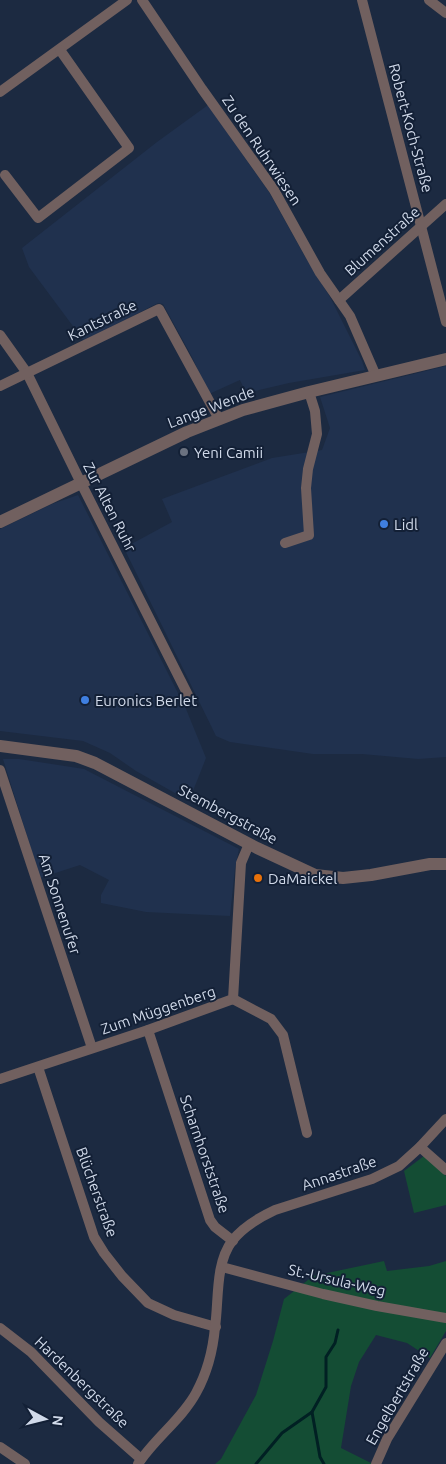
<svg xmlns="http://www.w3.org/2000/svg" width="446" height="1464" viewBox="0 0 446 1464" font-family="Ubuntu,sans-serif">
  <rect width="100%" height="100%" fill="#1c2a41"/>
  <g fill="#20314e">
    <polygon points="208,105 269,192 307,260 330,297 362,361 365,370 289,383 246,393 240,380 209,394 192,357 163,304 158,303 84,341 29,267 22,248 157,142"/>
    <polygon points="446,366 446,757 418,759 362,754 313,754 230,742 216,736 124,548 172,522 162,499 272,458 322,450 330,428 320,397"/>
    <polygon points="78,495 186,709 206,758 189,801 136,771 110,753 83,741 0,731 0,529 52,504"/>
    <polygon points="3,759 19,759 84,769 239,849 235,868 230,916 146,912 101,903 101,895 109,880 80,865 40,878"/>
  </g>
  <g fill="#144d34">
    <polygon points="424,1156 446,1176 446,1205 414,1213 404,1171"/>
    <polygon points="384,1261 387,1271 429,1266 446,1261 446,1331 430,1358 407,1343 376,1335 359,1362 351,1386 341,1448 371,1463 371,1464 215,1464 221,1459 256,1395 273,1341 284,1299 313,1276"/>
  </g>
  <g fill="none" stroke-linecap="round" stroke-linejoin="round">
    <g stroke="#012023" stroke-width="3">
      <polyline points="312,1412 320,1457 324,1464"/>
      <polyline points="256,1464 282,1433 312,1412 326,1387 326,1357 335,1343 338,1330"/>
    </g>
    <g stroke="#71605f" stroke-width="10">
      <polyline points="142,0 202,89 274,190 320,273 350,316 376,376"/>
      <polyline points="362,0 446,322"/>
      <polyline points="429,0 446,13"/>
      <polyline points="0,92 127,0"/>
      <polyline points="5,175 38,218 129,148 60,50"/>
      <polyline points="339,300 446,204"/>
      <polyline points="0,335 27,373 81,483 189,697"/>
      <polyline points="0,386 159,309 219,419"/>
      <polyline points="285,543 309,535 306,488 308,469 317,434 315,411 309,392"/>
      <polyline points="0,770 92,1048"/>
      <polyline points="233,999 271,1019 283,1035 307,1133"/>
      <polyline points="148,1030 210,1220 215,1227 233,1241"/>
      <polyline points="38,1067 94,1237 104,1253 122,1276 148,1303 174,1315 216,1327"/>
      <polyline points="0,1079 148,1030 233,999 241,863 249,844"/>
      <polyline points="420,1147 446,1170"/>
      <polyline points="222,1267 323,1294 377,1306 446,1318"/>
      <polyline points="0,1328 31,1352 99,1422 141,1459"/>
      <polyline points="0,1447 25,1464"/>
      <path d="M138,1464c16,-25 44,-45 58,-71 11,-20 17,-43 19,-66 4,-27 0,-63 17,-86 11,-14 28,-24 43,-31l97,-31 27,-13 21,-19 26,-28"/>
      <polyline points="376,1464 387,1439 446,1343"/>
    </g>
    <g stroke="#71605f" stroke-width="12">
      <polyline points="0,522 187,432 243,410 309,392 446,359"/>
      <polyline points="0,746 76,756 95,763 257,848 315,875 343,878 371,875 430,864 446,864"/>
    </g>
  </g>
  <circle fill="#6b7280" stroke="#132036" stroke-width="2" cx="184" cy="452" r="5"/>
  <g fill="#3f7fe0" stroke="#132036" stroke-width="2">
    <circle cx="384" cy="524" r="5"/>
    <circle cx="85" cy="700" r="5"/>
  </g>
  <circle fill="#e8710a" stroke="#132036" stroke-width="2" cx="258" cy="878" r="5"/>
  <g text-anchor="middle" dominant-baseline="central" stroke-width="4" stroke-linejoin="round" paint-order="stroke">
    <g font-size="15" fill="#d1daea" stroke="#132036">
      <text transform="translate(411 128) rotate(75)">Robert-Koch-Straße</text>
      <text transform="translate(262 150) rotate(56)">Zu den Ruhrwiesen</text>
      <text transform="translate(382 241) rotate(-42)">Blumenstraße</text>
      <text transform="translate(102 320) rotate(-26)">Kantstraße</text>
      <text transform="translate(211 407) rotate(-21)">Lange Wende</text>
      <text transform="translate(110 507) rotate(63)">Zur Alten Ruhr</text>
      <text transform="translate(228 814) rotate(28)">Stembergstraße</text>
      <text transform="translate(60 904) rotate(72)">Am Sonnenufer</text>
      <text transform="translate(158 1010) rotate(-19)">Zum Müggenberg</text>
      <text transform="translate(205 1154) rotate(71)">Scharnhorststraße</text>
      <text transform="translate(339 1173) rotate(-19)">Annastraße</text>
      <text transform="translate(97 1192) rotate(70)">Blücherstraße</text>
      <text transform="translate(337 1280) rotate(13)">St.-Ursula-Weg</text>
      <text transform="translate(82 1382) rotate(44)">Hardenbergstraße</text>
      <text transform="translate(397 1396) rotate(-60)">Engelbertstraße</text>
    </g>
    <g font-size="15" fill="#d1daea" stroke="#132036" text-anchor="start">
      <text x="194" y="452">Yeni Camii</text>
      <text x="394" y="524">Lidl</text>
      <text x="95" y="700">Euronics Berlet</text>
      <text x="268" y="878">DaMaickel</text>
    </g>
  </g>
  <g transform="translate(45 1419) rotate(97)" stroke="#132036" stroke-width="4" paint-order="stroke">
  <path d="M0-4L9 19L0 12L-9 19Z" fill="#d1daea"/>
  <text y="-8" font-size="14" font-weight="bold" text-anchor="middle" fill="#d1daea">N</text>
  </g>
</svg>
